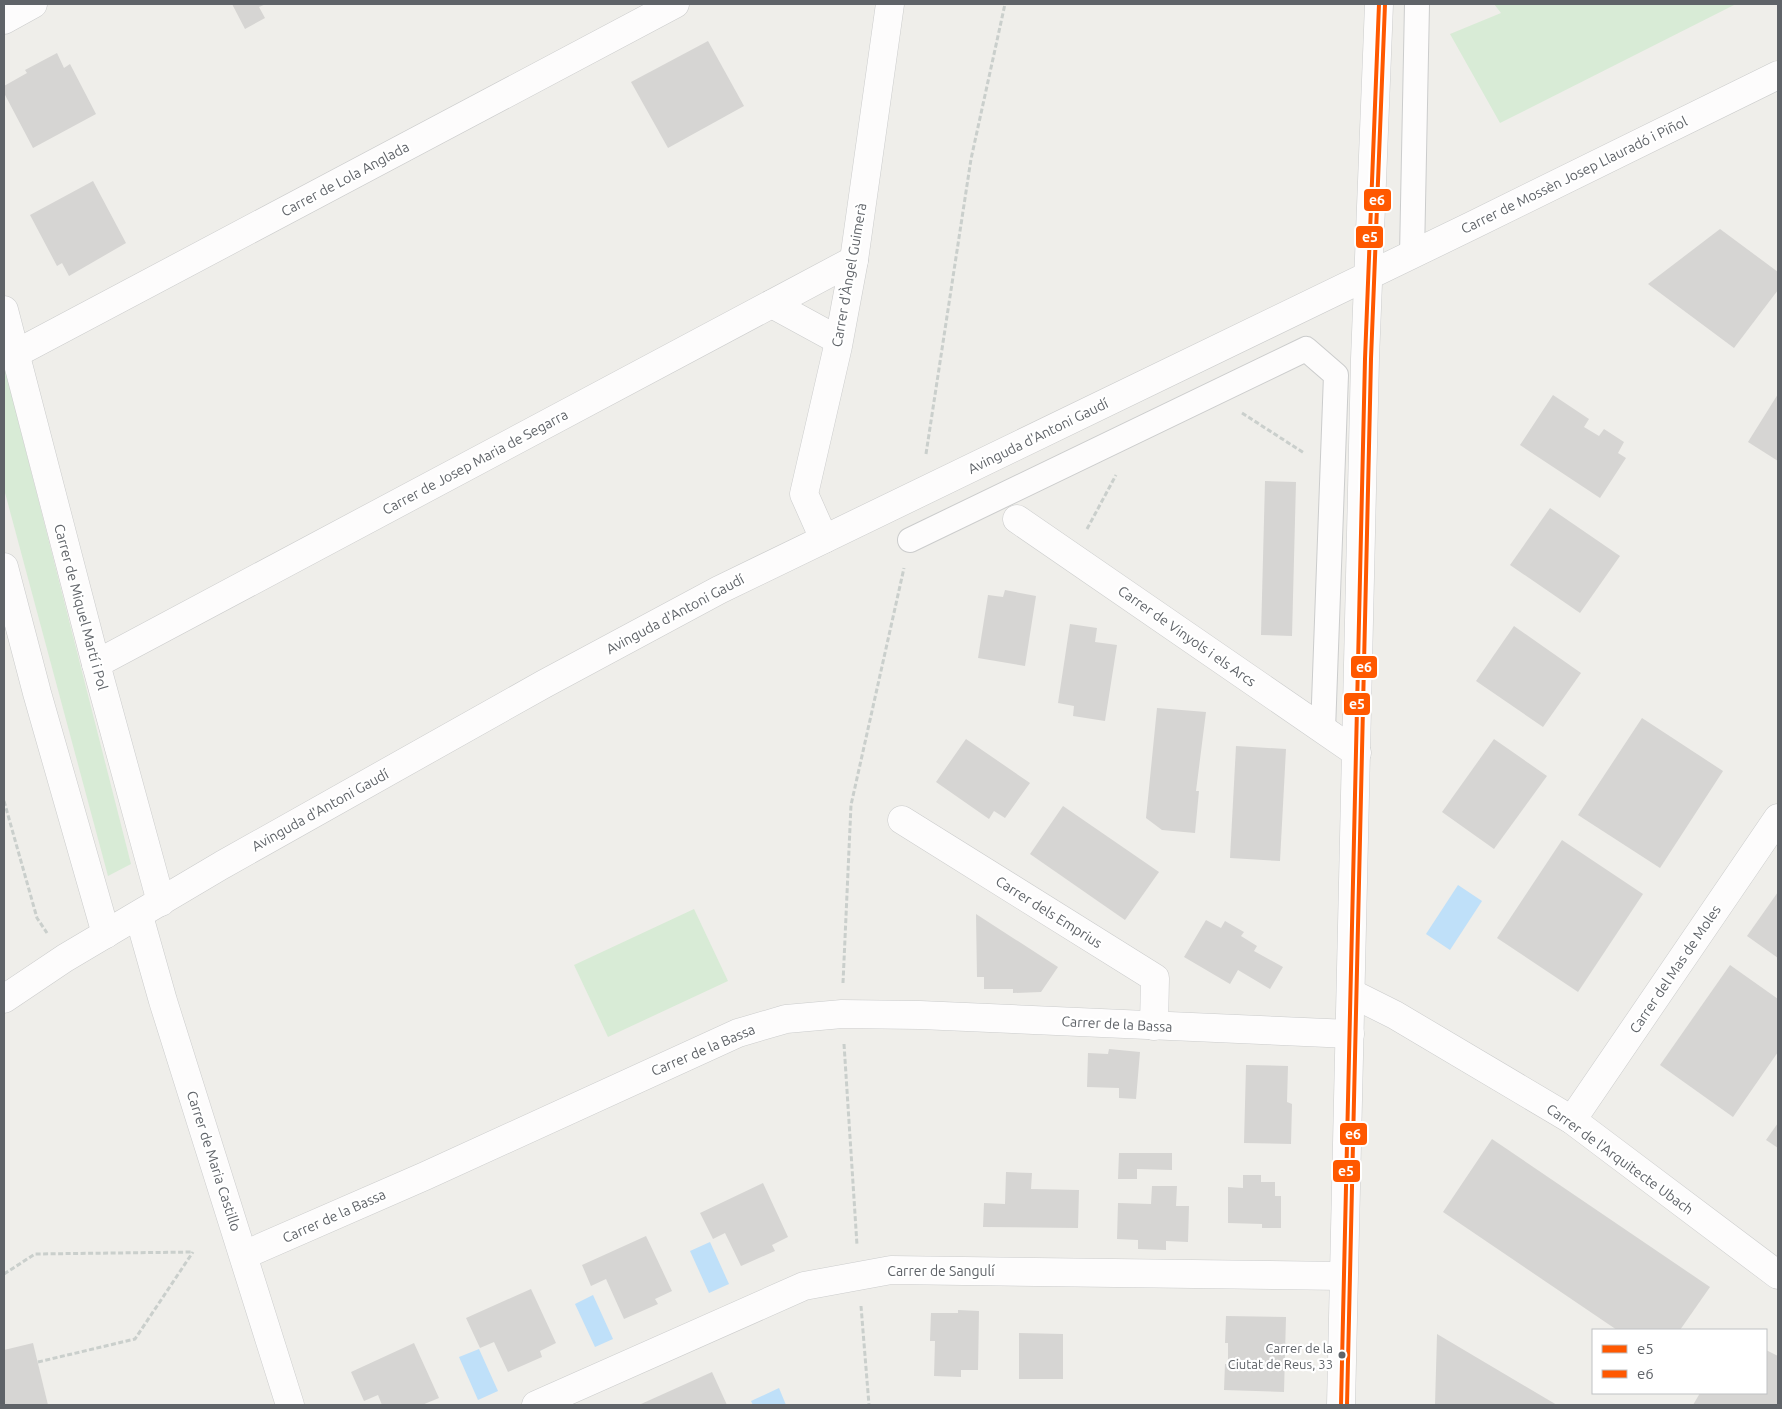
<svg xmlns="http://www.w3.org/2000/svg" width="1782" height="1409" viewBox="0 0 1782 1409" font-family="Ubuntu,sans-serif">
  <rect width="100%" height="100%" fill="#efeeea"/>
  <g fill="#d8ebd6">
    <polygon points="1494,4 1736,4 1500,123 1450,34 1501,13"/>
    <polygon points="4,365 131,864 108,876 4,489"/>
    <polygon points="694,909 728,981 608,1037 574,965"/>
  </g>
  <g fill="#bfe0f9">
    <polygon points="1458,885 1482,901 1450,950 1426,934"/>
    <polygon points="710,1242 729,1284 709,1293 690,1251"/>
    <polygon points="593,1295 613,1339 595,1347 575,1304"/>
    <polygon points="479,1349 498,1391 478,1400 459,1357"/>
    <polygon points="779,1388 786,1405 753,1405 751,1401"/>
  </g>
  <g fill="#d6d5d3">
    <polygon points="232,4 266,4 259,7 265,18 245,29"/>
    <polygon points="708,41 744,106 668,148 631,82"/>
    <polygon points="57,53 64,68 70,64 96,114 33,148 4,93 4,86 27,73 25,70"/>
    <polygon points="93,181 126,243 69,276 62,263 57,266 30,215"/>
    <polygon points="1720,229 1778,272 1778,290 1734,348 1648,284"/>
    <polygon points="1778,394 1778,461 1748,442"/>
    <polygon points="1553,395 1589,419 1584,427 1599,436 1604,429 1624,442 1618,453 1626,458 1600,498 1520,445"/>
    <polygon points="1265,481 1296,482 1292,636 1261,635"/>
    <polygon points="1550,508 1620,556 1580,613 1510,565"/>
    <polygon points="1005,590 1036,596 1025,666 978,658 988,595 1003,597"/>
    <polygon points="1070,624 1097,628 1095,642 1117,645 1105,721 1073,716 1074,706 1058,703"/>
    <polygon points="1514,626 1581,673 1543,727 1476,681"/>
    <polygon points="1157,708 1206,712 1196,791 1199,791 1195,833 1162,830 1146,818"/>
    <polygon points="1642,718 1723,771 1660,868 1578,815"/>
    <polygon points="966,739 1030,783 1005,818 994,811 989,819 936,782"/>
    <polygon points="1494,739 1547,776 1494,849 1442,812"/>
    <polygon points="1236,746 1286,749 1280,861 1230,858"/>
    <polygon points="1063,806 1159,872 1125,920 1030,854"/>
    <polygon points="1562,840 1643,894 1578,992 1497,938"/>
    <polygon points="1778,892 1778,958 1747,936"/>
    <polygon points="976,914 1058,967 1041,992 1013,993 1013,989 984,989 984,977 977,977"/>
    <polygon points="1206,920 1221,928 1225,921 1244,932 1241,936 1257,946 1254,951 1283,967 1270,989 1238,970 1230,984 1184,957"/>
    <polygon points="1730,965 1778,999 1778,1052 1733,1117 1660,1065"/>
    <polygon points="1109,1049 1140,1052 1136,1099 1119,1098 1119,1088 1087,1087 1088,1053 1108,1054"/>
    <polygon points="1246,1065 1288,1066 1287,1102 1292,1104 1291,1144 1244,1143"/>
    <polygon points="1778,1123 1778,1148 1766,1140"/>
    <polygon points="1492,1139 1710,1287 1680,1330 1617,1330 1443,1212"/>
    <polygon points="1119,1153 1172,1153 1172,1170 1137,1169 1137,1179 1118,1179"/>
    <polygon points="1006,1172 1032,1173 1031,1189 1079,1190 1078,1228 983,1227 984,1203 1005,1204"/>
    <polygon points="1243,1175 1261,1175 1261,1182 1275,1182 1275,1196 1281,1196 1281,1228 1262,1228 1262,1224 1228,1223 1228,1187 1243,1188"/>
    <polygon points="763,1183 788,1237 772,1245 775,1251 741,1266 725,1233 713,1239 700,1213"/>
    <polygon points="1152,1186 1177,1186 1176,1206 1189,1206 1188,1242 1166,1241 1166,1250 1138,1249 1138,1240 1117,1239 1118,1203 1151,1204"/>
    <polygon points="646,1236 672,1291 655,1299 658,1304 624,1319 606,1279 591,1286 582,1265"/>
    <polygon points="531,1289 556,1343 540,1351 542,1357 508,1372 494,1342 480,1348 466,1318"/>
    <polygon points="958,1310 979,1311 978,1370 961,1370 961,1377 934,1376 935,1341 930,1341 931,1313 958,1313"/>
    <polygon points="1226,1316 1286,1317 1284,1392 1224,1390 1225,1364 1228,1364 1228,1343 1225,1343"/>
    <polygon points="1019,1333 1063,1334 1063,1379 1019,1379"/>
    <polygon points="1437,1334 1557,1405 1435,1405"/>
    <polygon points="33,1343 48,1405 4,1405 4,1350"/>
    <polygon points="414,1343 439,1398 422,1405 382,1405 378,1395 364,1401 351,1372"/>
    <polygon points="1766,1350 1778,1356 1778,1405 1693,1405 1700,1393 1766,1393"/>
    <polygon points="712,1372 727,1405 641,1405 641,1404"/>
  </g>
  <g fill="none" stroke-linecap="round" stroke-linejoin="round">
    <defs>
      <g id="pedestrian">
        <polyline points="1412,255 1417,4"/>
        <polyline points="910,540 1306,349 1336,375 1323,730"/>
      </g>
      <g id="minor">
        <polyline points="4,20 33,4"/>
        <polyline points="772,304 838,340"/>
        <polyline points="4,310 96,664 161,902"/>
        <polyline points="15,354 675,4"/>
        <polyline points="1017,519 1357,753"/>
        <polyline points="824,539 804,494 838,346 854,260 890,4"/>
        <polyline points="4,567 37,693 106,934"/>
        <polyline points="96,664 854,260"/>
        <polyline points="902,820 1155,978 1154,1026"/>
        <polyline points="139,916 163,1001 290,1405"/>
        <polyline points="1351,993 1395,1015 1572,1120 1778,1275"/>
        <polyline points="4,999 65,958 222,865 544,684 719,590 1473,225 1778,75"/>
        <polyline points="1572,1120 1778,818"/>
        <polyline points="244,1255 425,1176 738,1033 786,1019 842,1014 920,1015 1350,1034"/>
        <polyline points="536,1405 804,1286 891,1270 1343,1276"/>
        <polyline points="1341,1405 1365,359 1379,4"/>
      </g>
    </defs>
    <use href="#pedestrian" stroke="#cbcccc" stroke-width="26"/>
    <use href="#minor" stroke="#cbcccc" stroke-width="29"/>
    <g stroke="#cacfcc" stroke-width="3" stroke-dasharray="5 2.5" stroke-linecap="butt">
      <polyline points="1242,413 1304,453"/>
      <polyline points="926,454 971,159 1005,4"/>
      <polyline points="1087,529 1116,475"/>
      <polyline points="4,801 37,918 47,933"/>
      <polyline points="843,983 851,805 904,568"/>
      <polyline points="844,1044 857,1245"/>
      <polyline points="4,1274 35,1254 193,1252"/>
      <polyline points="861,1306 869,1405"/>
      <polyline points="38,1362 135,1339 193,1252"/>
    </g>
    <use href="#pedestrian" stroke="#fdfcfc" stroke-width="24"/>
    <use href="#minor" stroke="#fdfcfc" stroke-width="28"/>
    <defs>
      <polyline id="bus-1" points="1341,1405 1365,359 1379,4"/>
      <polyline id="bus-2" points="1347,1405 1371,359 1385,4"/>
    </defs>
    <use href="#bus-1" stroke="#fff" stroke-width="8"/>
    <use href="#bus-2" stroke="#fff" stroke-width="8"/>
    <use href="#bus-1" stroke="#ff5800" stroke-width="4"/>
    <use href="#bus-2" stroke="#ff5800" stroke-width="4"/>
  </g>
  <circle fill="#5f6368" stroke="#fff" stroke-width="2" cx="1342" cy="1355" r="4.5"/>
  <g text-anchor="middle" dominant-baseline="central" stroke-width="4.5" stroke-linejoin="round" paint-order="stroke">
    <g font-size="13" fill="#5f6368" stroke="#fff" text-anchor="end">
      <text x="1333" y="1348">Carrer de la<tspan x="1333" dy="16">Ciutat de Reus, 33</tspan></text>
    </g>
    <g font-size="14" fill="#5f6368" stroke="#fff">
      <text transform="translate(1574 175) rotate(-26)">Carrer de Mossèn Josep Llauradó i Piñol</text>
      <text transform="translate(345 179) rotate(-28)">Carrer de Lola Anglada</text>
      <text transform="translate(849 275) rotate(-80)">Carrer d'Àngel Guimerà</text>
      <text transform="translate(1038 436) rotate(-26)">Avinguda d'Antoni Gaudí</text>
      <text transform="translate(475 462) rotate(-28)">Carrer de Josep Maria de Segarra</text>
      <text transform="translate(81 607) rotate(75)">Carrer de Miquel Martí i Pol</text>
      <text transform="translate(675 614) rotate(-28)">Avinguda d'Antoni Gaudí</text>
      <text transform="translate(1187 636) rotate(35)">Carrer de Vinyols i els Arcs</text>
      <text transform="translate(320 810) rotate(-29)">Avinguda d'Antoni Gaudí</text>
      <text transform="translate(1049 912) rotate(32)">Carrer dels Emprius</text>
      <text transform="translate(1675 969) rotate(-56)">Carrer del Mas de Moles</text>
      <text transform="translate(1117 1024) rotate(3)">Carrer de la Bassa</text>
      <text transform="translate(703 1050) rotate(-23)">Carrer de la Bassa</text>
      <text transform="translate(1620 1159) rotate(36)">Carrer de l'Arquitecte Ubach</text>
      <text transform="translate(214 1161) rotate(72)">Carrer de Maria Castillo</text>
      <text transform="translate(334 1216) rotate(-24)">Carrer de la Bassa</text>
      <text x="941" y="1271">Carrer de Sangulí</text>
    </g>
  </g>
  <g stroke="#fff" stroke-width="2">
    <rect x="1363" y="188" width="29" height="24" rx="5" fill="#ff5800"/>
    <rect x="1355" y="225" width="29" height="24" rx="5" fill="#ff5800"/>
    <rect x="1350" y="655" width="28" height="24" rx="5" fill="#ff5800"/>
    <rect x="1343" y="692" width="28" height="24" rx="5" fill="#ff5800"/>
    <rect x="1339" y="1122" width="29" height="24" rx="5" fill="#ff5800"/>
    <rect x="1332" y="1159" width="29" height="24" rx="5" fill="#ff5800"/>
  </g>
  <g font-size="14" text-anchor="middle" font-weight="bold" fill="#fff">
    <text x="1377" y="205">e6</text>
    <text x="1370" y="242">e5</text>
    <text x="1364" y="672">e6</text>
    <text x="1357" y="709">e5</text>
    <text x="1353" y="1139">e6</text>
    <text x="1346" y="1176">e5</text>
  </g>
  <rect width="1782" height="1409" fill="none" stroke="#5f6368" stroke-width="10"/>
  <rect x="1592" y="1329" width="175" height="65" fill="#ffffff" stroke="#bfc1c3"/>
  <rect x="1602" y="1345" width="25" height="8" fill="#ff5800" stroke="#bfc1c3"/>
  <text x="1637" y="1354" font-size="15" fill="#5f6368">e5</text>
  <rect x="1602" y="1370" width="25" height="8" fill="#ff5800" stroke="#bfc1c3"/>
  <text x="1637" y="1379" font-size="15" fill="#5f6368">e6</text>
</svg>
